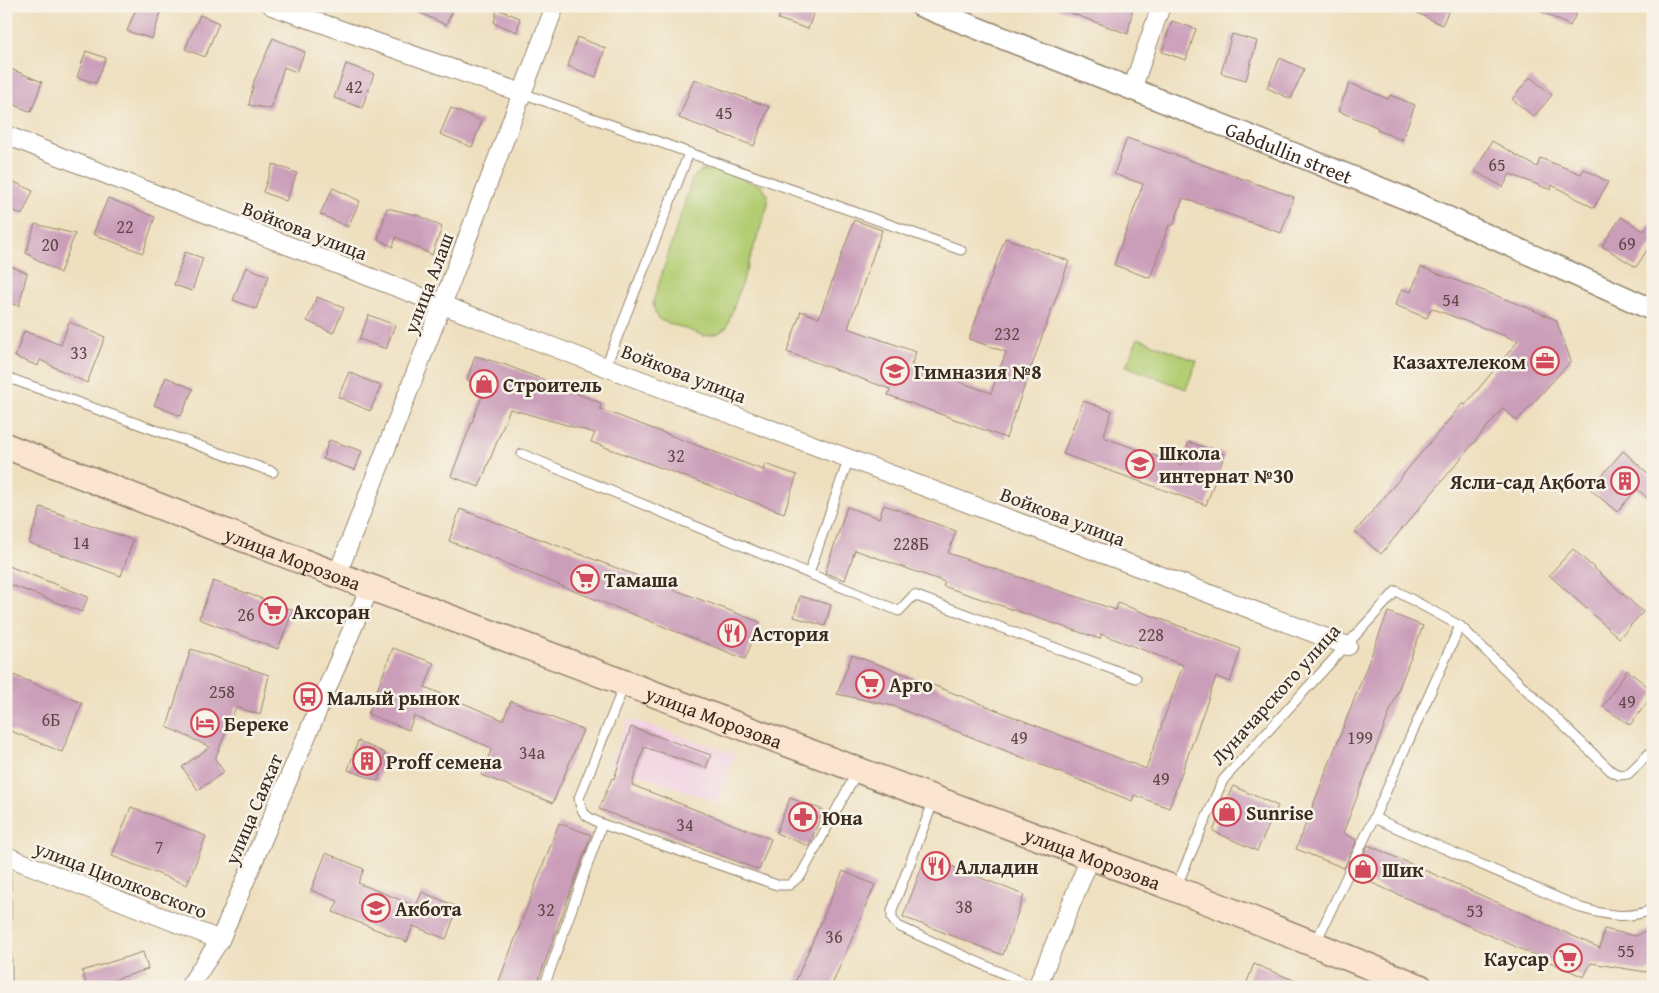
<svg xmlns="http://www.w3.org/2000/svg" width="1659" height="993" viewBox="0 0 1659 993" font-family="'Gentium Book Plus',serif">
  <rect width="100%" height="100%" fill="#f7f3e8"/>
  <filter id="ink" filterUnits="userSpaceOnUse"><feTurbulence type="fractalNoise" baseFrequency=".02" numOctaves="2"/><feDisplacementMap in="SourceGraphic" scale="10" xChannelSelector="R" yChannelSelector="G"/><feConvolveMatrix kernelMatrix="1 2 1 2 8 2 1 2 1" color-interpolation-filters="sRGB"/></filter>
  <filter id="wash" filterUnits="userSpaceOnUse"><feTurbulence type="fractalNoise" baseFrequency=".0096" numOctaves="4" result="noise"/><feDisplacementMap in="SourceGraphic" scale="20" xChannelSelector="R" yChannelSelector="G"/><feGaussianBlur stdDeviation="1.12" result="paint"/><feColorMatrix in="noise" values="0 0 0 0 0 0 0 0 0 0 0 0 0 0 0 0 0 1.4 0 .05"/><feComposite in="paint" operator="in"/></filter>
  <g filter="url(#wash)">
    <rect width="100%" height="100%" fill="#eedfbe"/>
    <polygon fill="#f2d0e2" points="628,719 735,754 717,802 610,765"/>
    <g fill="#b3cd73" stroke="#777c48">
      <polygon points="714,169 762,186 767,194 768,205 727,327 719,333 705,336 660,320 655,313 653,302 692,179 700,171"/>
      <polygon points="1138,338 1197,361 1186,389 1126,366"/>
    </g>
    <g id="blocks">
      <g fill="#ca9db9">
        <polygon points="137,6 163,6 152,39 127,31"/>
        <polygon points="405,6 455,6 446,25"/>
        <polygon points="783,6 816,6 808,29 778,19"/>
        <polygon points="1057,6 1133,6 1128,34 1057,8"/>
        <polygon points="1403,6 1451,6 1442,25"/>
        <polygon points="1531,6 1580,6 1570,26"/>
        <polygon points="497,9 520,18 517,32 494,23"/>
        <polygon points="200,15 219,23 205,57 185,49"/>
        <polygon points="1172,21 1196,29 1186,60 1162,52"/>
        <polygon points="1232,34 1257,41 1246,80 1221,73"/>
        <polygon points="577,37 605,48 596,77 568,66"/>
        <polygon points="273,38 305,52 296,72 284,67 271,109 249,105 254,81"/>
        <polygon points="86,51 106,58 96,83 77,77"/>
        <polygon points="1280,58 1304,69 1291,99 1267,88"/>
        <polygon points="346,64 374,74 362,108 334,98"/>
        <polygon points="11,69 42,82 31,112 6,101 6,78"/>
        <polygon points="1530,77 1552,95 1534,117 1512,99"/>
        <polygon points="694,79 769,107 754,146 679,118"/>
        <polygon points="1350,83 1388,99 1390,95 1415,105 1402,140 1377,130 1377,127 1338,111"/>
        <polygon points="451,108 482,121 472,147 440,134"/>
        <polygon points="1127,138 1294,197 1281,233 1183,198 1173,226 1169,225 1150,278 1114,265 1143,184 1114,174"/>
        <polygon points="1492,141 1537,167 1540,158 1581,174 1584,169 1608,182 1594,208 1552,185 1551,190 1510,174 1503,187 1475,171"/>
        <polygon points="273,164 297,173 286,201 263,192"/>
        <polygon points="12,181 33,191 22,215 6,207 6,193"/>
        <polygon points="333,188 360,201 348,227 320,214"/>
        <polygon points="108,198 155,217 143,253 93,234"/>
        <polygon points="387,208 420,216 442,227 432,255 396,237 393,247 378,239"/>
        <polygon points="1621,217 1644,231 1653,220 1653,241 1636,267 1602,246"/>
        <polygon points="854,220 882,230 848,328 916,352 911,365 991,393 1006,352 969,339 1005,238 1069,261 1006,438 888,395 890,389 787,352 801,311 819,318"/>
        <polygon points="35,224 75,234 60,273 26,253"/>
        <polygon points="185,252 203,258 192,291 174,285"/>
        <polygon points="6,264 27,273 19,306 6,302"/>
        <polygon points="246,267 269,276 256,309 233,300"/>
        <polygon points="1421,267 1531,309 1556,320 1571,361 1517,421 1503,408 1381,554 1355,532 1463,403 1465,405 1518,341 1431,308 1427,318 1395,305 1402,289 1411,292"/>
        <polygon points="317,297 344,308 333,333 307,321"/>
        <polygon points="369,315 395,325 386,349 359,339"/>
        <polygon points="69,322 105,337 87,383 40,360 38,366 15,357 24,331 61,345"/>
        <polygon points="475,356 506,365 601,403 600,409 763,470 765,464 797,475 784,513 591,442 595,433 510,409 479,487 451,476 486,386 467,380"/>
        <polygon points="349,372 381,386 370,411 338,397"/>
        <polygon points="166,377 193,389 181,416 154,405"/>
        <polygon points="1083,401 1112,411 1103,437 1181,465 1189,442 1225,454 1206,505 1063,454"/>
        <polygon points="329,440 362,451 355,470 323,459"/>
        <polygon points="1623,451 1653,478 1653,503 1637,489 1617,512 1590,489"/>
        <polygon points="884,505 956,531 948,553 1116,610 1118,603 1241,649 1230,682 1216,677 1169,808 1134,795 1132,801 893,706 837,694 852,655 905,674 1146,769 1183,665 1101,634 1100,639 943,586 945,582 855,550 845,580 825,573 847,507 879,518"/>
        <polygon points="41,507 133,540 121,576 29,543"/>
        <polygon points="460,509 760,622 745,659 449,541"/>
        <polygon points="1573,549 1643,612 1619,638 1549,575"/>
        <polygon points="6,565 88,597 82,612 6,583"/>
        <polygon points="213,581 293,610 278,649 199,619"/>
        <polygon points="800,596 831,605 825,626 794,617"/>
        <polygon points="1388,612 1423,626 1343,833 1357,840 1344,868 1296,849"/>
        <polygon points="393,648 434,663 425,687 503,720 511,701 583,730 553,803 481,775 492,748 414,716 409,730 368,714"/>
        <polygon points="191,649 269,675 260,715 236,707 215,759 224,772 198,790 182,767 210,747 167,727"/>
        <polygon points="1627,670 1653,691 1653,695 1630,725 1603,707"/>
        <polygon points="6,672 82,703 62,752 6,729"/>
        <polygon points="631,727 711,755 706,768 644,747 632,785 771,839 759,870 599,809 612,778 614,779"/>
        <polygon points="358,741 385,753 378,781 348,770"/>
        <polygon points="1233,786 1278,806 1257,851 1213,831"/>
        <polygon points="790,798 823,810 809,846 776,833"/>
        <polygon points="131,807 206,836 187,885 112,856"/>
        <polygon points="559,823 591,835 536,987 514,987 499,981"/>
        <polygon points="1368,845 1600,948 1604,929 1636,936 1653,927 1653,969 1646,972 1591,963 1584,977 1354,875"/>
        <polygon points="326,853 364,869 358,883 416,906 422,892 458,907 446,939 413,926 407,942 333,912 338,901 311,890"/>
        <polygon points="926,856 1024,895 1003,955 903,917"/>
        <polygon points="843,871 875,885 831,987 793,987"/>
        <polygon points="143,952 148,969 92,987 87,987 82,971"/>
        <polygon points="1254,964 1308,986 1308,987 1245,987"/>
      </g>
    </g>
  </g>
  <g filter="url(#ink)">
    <use href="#blocks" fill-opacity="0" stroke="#94846e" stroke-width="1"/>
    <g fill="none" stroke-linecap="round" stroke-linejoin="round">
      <defs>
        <g id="service">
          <polyline points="522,93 961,250"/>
          <polyline points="606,366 689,153"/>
          <polyline points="6,377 273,472"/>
          <polyline points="522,454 899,611 914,595 1136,678"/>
          <polyline points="809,573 849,458"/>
          <path d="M625,683l-46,115c2,17 8,19 23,26l175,61h12l12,-10 56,-103"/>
          <polyline points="934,800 892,910 892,919 898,926 1033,987"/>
          <path d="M1374,818l207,90c24,7 48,12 72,1"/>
          <polyline points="6,868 7,987"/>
          <polyline points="1176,887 1223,780 1396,591 1460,626 1611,771 1619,775 1628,774 1653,750"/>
          <polyline points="1316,942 1374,818 1460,626"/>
          <polyline points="544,987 602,824"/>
        </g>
        <g id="minor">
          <polyline points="272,6 522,93"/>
          <polyline points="1132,89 1161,6"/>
          <path d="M6,135c445,177 894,342 1342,511"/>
          <polyline points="337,575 442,305 555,6"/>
          <polyline points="6,856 220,940"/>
          <polyline points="189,987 220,940 370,587"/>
          <polyline points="1037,987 1090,858"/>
        </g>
        <g id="tertiary">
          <path id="s1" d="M921,6l211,83 275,110 246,111"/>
        </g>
        <g id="secondary">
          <path id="s2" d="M6,446c387,154 778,295 1167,442 83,32 165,66 247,99"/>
        </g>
      </defs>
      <use href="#service" stroke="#94846e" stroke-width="11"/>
      <use href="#minor" stroke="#94846e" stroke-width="20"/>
      <use href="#tertiary" stroke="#94846e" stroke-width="24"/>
      <use href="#secondary" stroke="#94846e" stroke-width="28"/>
      <use href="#service" stroke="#fff" stroke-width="9"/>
      <use href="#minor" stroke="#fff" stroke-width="18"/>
      <use href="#tertiary" stroke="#fff" stroke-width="21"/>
      <use href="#secondary" stroke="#fce5d0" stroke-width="25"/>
    </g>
  </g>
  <defs>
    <symbol id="office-ring" viewBox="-11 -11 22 22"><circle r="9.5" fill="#f7f3e8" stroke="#d1495b" stroke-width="1.5"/><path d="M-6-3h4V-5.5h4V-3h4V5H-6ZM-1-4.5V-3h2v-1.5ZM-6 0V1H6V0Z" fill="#d1495b"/></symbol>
    <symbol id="school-ring" viewBox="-11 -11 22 22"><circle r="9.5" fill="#f7f3e8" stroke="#d1495b" stroke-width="1.5"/><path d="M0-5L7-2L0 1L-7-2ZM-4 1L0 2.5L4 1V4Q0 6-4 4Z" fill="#d1495b"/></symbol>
    <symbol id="shop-ring" viewBox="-11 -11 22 22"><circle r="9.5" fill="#f7f3e8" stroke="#d1495b" stroke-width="1.5"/><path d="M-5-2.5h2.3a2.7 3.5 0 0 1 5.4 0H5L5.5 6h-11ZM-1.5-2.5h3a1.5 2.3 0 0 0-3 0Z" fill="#d1495b"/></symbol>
    <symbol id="building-ring" viewBox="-11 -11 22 22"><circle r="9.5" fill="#f7f3e8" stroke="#d1495b" stroke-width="1.5"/><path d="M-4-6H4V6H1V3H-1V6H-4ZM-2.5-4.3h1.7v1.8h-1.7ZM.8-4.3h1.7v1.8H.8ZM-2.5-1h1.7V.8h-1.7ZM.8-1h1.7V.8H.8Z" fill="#d1495b"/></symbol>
    <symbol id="supermarket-ring" viewBox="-11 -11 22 22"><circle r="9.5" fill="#f7f3e8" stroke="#d1495b" stroke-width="1.5"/><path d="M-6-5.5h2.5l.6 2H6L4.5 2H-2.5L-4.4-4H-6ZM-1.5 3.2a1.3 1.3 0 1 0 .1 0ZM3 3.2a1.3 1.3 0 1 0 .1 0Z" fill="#d1495b"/></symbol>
    <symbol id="restaurant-ring" viewBox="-11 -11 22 22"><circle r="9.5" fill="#f7f3e8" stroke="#d1495b" stroke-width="1.5"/><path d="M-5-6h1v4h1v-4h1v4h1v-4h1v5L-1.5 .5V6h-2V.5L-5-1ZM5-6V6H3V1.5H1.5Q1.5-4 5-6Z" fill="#d1495b"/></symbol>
    <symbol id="bus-ring" viewBox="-11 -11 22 22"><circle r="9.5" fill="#f7f3e8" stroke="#d1495b" stroke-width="1.5"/><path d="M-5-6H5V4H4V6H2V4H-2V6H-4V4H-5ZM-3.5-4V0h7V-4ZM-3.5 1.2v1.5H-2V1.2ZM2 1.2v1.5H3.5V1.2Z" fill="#d1495b"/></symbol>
    <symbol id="hotel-ring" viewBox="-11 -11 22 22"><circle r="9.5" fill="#f7f3e8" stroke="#d1495b" stroke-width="1.5"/><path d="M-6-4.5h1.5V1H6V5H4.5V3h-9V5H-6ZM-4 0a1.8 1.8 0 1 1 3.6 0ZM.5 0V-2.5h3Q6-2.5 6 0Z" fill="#d1495b"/></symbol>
    <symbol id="pharmacy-ring" viewBox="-11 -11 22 22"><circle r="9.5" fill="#f7f3e8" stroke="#d1495b" stroke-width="1.5"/><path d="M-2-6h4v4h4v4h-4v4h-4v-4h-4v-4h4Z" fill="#d1495b"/></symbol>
  </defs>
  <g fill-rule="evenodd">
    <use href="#office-ring" x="1529" y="345" width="32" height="32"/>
    <use href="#school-ring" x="879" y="355" width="32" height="32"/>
    <use href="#shop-ring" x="468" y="368" width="32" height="32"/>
    <use href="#school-ring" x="1124" y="448" width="32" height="32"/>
    <use href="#building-ring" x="1609" y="465" width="32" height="32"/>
    <use href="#supermarket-ring" x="569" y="563" width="32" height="32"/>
    <use href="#supermarket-ring" x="257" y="595" width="32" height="32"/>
    <use href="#restaurant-ring" x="716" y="617" width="32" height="32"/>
    <use href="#supermarket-ring" x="854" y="668" width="32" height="32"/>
    <use href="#bus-ring" x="292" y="681" width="32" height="32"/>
    <use href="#hotel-ring" x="189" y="707" width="32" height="32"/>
    <use href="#building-ring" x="351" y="745" width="32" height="32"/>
    <use href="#shop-ring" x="1211" y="796" width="32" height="32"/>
    <use href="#pharmacy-ring" x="787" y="801" width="32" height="32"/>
    <use href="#restaurant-ring" x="920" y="850" width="32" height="32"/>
    <use href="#shop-ring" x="1347" y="853" width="32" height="32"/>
    <use href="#school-ring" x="360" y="892" width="32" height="32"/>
    <use href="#supermarket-ring" x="1552" y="942" width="32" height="32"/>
  </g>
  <g text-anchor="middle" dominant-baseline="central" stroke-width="5" stroke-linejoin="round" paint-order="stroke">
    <g font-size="18" fill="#5f4745">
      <text x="354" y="86">42</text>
      <text x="724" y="112">45</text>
      <text x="1497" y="164">65</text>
      <text x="125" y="226">22</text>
      <text x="1627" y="243">69</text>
      <text x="50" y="244">20</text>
      <text x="1451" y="299">54</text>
      <text x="1007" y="333">232</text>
      <text x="79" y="352">33</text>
      <text x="676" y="455">32</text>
      <text x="81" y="542">14</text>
      <text x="911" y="543">228Б</text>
      <text x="246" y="614">26</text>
      <text x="1151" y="634">228</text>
      <text x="222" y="691">258</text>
      <text x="1627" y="701">49</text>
      <text x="51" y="719">6Б</text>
      <text x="1019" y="737">49</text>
      <text x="1360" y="737">199</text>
      <text x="532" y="752">34а</text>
      <text x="1161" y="778">49</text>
      <text x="685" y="824">34</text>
      <text x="159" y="846">7</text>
      <text x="964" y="906">38</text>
      <text x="546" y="909">32</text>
      <text x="1475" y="910">53</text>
      <text x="834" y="936">36</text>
      <text x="1626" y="950">55</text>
    </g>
    <g font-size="20" fill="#3b2a1e" stroke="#f7f3e8">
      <text stroke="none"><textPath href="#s1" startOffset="396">Gabdullin street</textPath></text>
      <text transform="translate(305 230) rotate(21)">Войкова улица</text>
      <text transform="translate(428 283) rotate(-69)">улица Алаш</text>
      <text transform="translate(684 373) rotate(21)">Войкова улица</text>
      <text transform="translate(1063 516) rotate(21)">Войкова улица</text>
      <text stroke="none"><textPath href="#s2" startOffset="308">улица Морозова</textPath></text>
      <text transform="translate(1275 694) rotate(-48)">Луначарского улица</text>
      <text stroke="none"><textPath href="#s2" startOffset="758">улица Морозова</textPath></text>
      <text transform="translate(253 809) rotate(-67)">улица Саяхат</text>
      <text stroke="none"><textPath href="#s2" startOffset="1162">улица Морозова</textPath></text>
      <text transform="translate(121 879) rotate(21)">улица Циолковского</text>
    </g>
    <g font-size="20" font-weight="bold" fill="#3b2a1e" stroke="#f7f3e8" text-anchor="start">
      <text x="1526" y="361" text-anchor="end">Казахтелеком</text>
      <text x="914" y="371">Гимназия №8</text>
      <text x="503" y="384">Строитель</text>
      <text x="1159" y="452">Школа<tspan x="1159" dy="23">интернат №30</tspan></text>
      <text x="1606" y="481" text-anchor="end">Ясли-сад Ақбота</text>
      <text x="604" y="579">Тамаша</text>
      <text x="292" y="611">Аксоран</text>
      <text x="751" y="633">Астория</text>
      <text x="889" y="684">Арго</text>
      <text x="327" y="697">Малый рынок</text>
      <text x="224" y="723">Береке</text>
      <text x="386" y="761">Proff семена</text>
      <text x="1246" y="812">Sunrise</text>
      <text x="822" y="817">Юна</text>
      <text x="955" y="866">Алладин</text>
      <text x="1382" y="869">Шик</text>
      <text x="395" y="908">Акбота</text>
      <text x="1549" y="958" text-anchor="end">Каусар</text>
    </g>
  </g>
  <rect width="1659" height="993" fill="none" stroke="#f7f3e8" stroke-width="25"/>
</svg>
